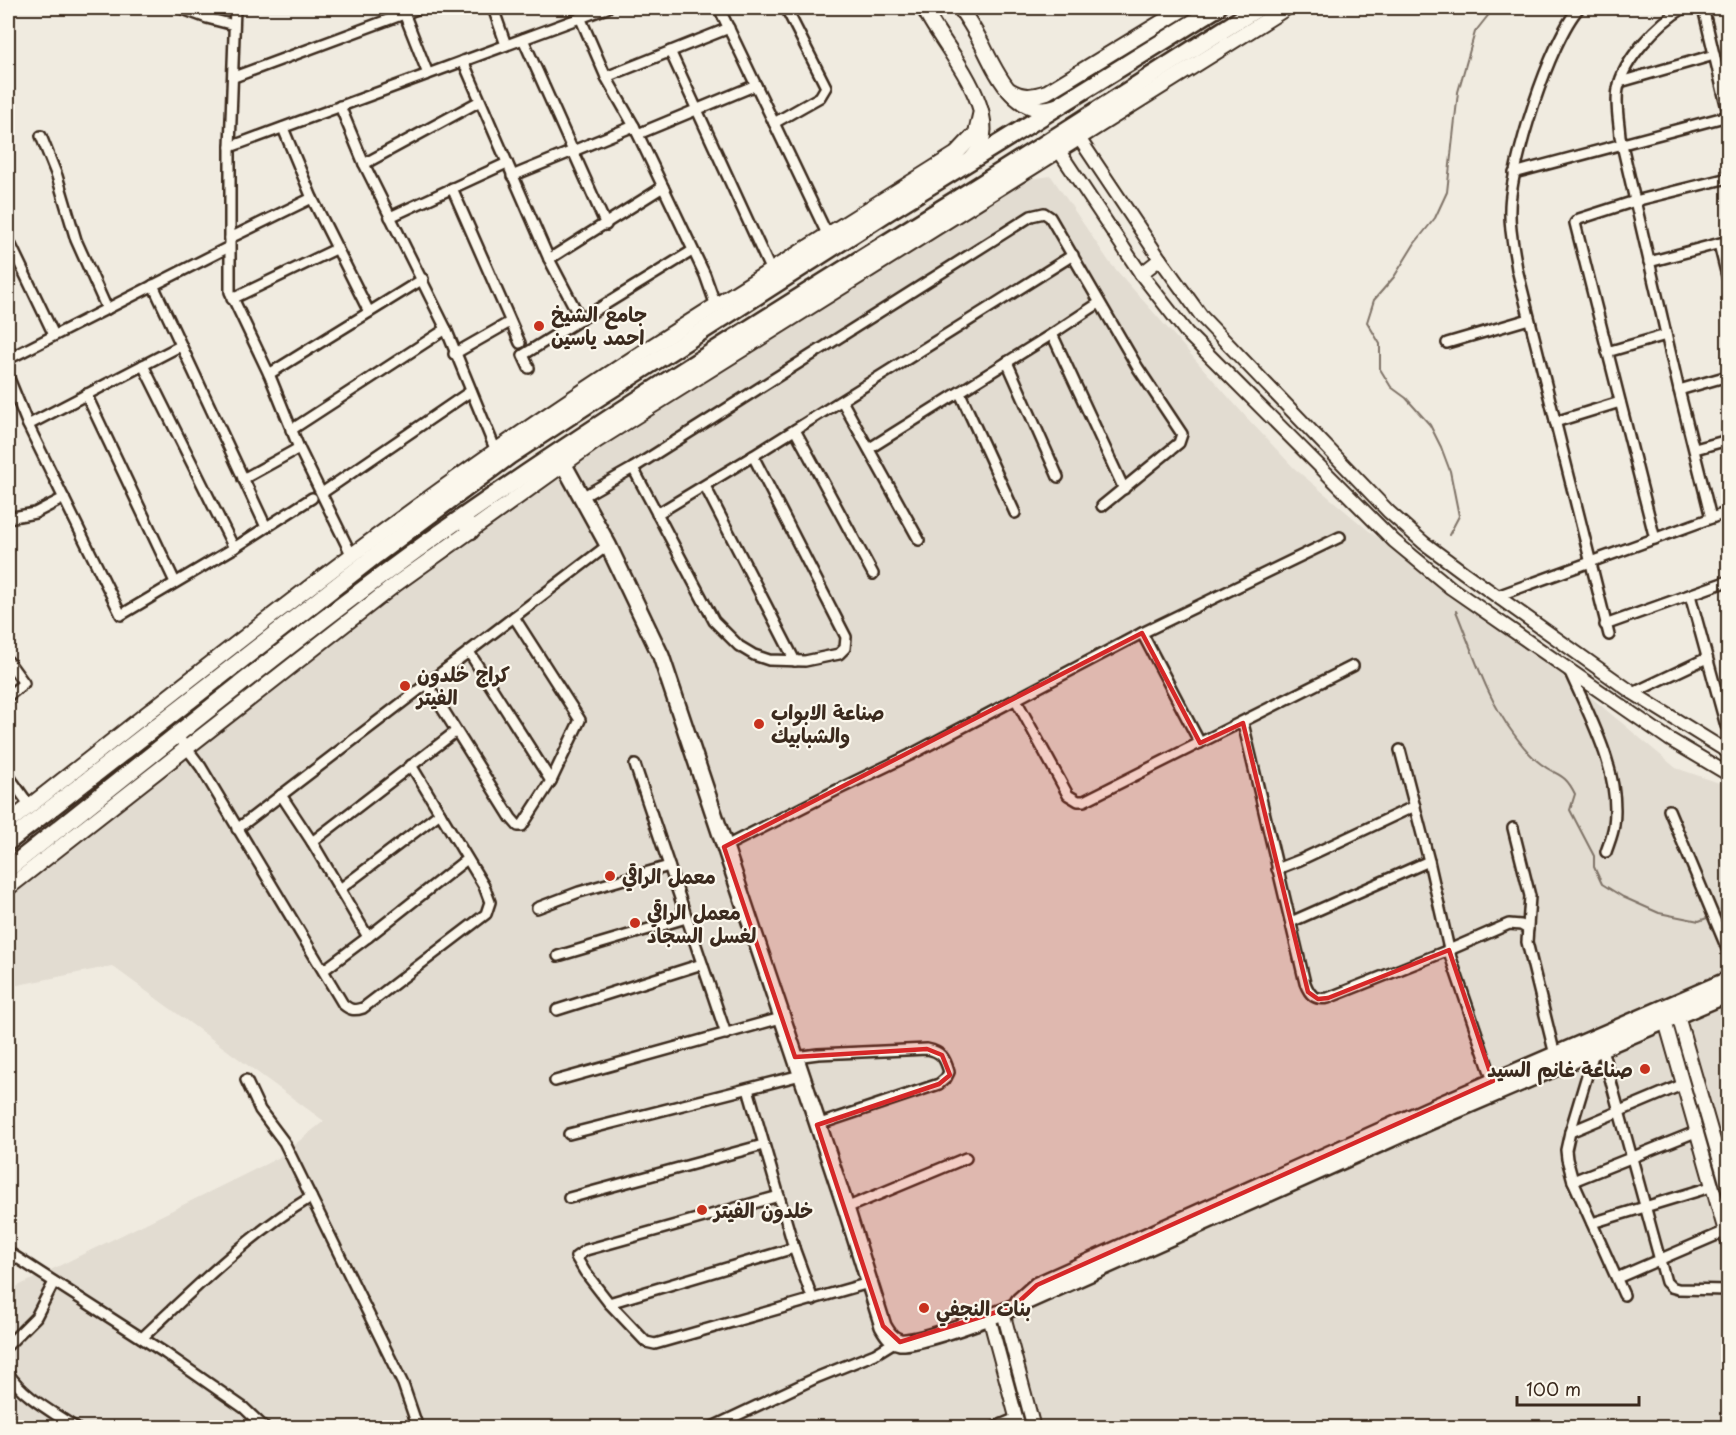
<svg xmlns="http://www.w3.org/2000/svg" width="1736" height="1435" viewBox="0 0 1736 1435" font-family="'Playpen Sans','Playpen Sans Arabic',sans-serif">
  <rect width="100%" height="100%" fill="#f0ebe0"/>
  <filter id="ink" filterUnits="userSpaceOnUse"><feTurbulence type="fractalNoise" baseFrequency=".0167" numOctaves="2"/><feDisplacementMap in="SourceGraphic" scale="12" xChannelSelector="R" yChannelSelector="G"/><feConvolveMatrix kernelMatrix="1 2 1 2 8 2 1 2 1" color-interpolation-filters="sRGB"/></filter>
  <g filter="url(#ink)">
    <polygon fill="#e2dcd1" points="1051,176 1110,263 1246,417 1294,468 1369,531 1558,670 1676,768 1728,786 1728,1427 8,1427 8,1291 278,1158 324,1121 112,966 8,987 8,883 162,759 474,519 572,455 1022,180"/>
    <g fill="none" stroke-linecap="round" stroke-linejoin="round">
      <g stroke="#7f7367" stroke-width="2">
        <polyline points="1449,535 1459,516 1450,471 1441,447 1430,425 1406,398 1391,387 1380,369 1380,344 1367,322 1374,300 1394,277 1415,243 1435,218 1447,192 1458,92 1475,32 1494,8"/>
        <path d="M1456,611c17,41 30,86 57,122 8,11 17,23 28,31 17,13 23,8 34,30l-5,16 24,46v11l8,17 21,13 36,16 40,8 13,-5"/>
        <polyline points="1717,915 1728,910"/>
      </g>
      <defs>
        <g id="minor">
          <polyline points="180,8 207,18 234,25"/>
          <polyline points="235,8 230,147 230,292 269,374 299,448 352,556"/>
          <polyline points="402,8 428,74"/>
          <polyline points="493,8 506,45"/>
          <polyline points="719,8 828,236"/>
          <path d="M1579,8c-29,32 -69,158 -69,201 -1,20 4,40 7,60l92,366"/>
          <path d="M1684,8c-25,14 -61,52 -66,81 -3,14 1,32 2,47l59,254 32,128"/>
          <polyline points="1703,8 1728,113"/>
          <polyline points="580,17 606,77 634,126 705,275 716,306"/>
          <polyline points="523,39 606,225"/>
          <polyline points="670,51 771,271"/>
          <polyline points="463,61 549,259 581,320"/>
          <polyline points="234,77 420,8"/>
          <polyline points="606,77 729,28"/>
          <polyline points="1620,82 1714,55"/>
          <polyline points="340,106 364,164 446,329 496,451"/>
          <polyline points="774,123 820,97 826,87 786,8"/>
          <polyline points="283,128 312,198 369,312"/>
          <polyline points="638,134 756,85"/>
          <polyline points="41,136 57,176 76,240 107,309"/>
          <polyline points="230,147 607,8"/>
          <polyline points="364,164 480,101"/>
          <polyline points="1514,173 1728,116"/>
          <polyline points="512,176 634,126"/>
          <polyline points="452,188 520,343"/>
          <polyline points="390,217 507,163"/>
          <polyline points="230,238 312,198"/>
          <polyline points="8,239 54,335"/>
          <polyline points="1719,244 1728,280"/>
          <polyline points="549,259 663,187"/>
          <polyline points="1649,262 1728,241"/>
          <polyline points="153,285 266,527"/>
          <polyline points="232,299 336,249"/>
          <polyline points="1052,334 1124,489"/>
          <polyline points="1447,343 1529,319"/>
          <polyline points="1607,352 1666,335"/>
          <polyline points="454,354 510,322"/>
          <polyline points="8,359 229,247"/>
          <polyline points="1007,362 1058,477"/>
          <polyline points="143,365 234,548"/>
          <polyline points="529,368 523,355 692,251"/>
          <polyline points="269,374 423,279"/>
          <polyline points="8,376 28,425 121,615 234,548 312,498"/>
          <polyline points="1679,390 1728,376"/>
          <polyline points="960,393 1015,513"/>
          <polyline points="86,394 175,582"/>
          <polyline points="842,401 919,540"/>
          <polyline points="1555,422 1620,402"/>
          <polyline points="28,425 180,346"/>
          <polyline points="291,430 446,329"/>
          <polyline points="795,430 873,574"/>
          <polyline points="870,448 1052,334 1099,303"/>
          <polyline points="1695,449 1728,440"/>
          <polyline points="633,468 714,621 739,646 754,655 769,660 805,661 839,654 845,648 846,637 753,456"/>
          <polyline points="243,479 299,448"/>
          <polyline points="705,486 795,661"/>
          <polyline points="322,493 471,391"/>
          <polyline points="582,497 633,468 1031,216 1044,213 1050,217 1138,368 1182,434 1179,443 1102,506"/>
          <polyline points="657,514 753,456 1073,255"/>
          <polyline points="8,518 35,513 64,498"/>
          <polyline points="1655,539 1575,223 1579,219 1635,201 1728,178"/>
          <polyline points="1690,595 1726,726 1728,727"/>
          <polyline points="1497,596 1728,512"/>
          <polyline points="1605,625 1728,581"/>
          <polyline points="1142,633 1200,743"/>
          <polyline points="469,652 551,781"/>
          <polyline points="8,661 24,683 8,696"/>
          <path d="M1569,670c21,48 52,101 45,155 -1,9 -5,18 -8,27"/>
          <polyline points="427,684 511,818 518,826 522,826 551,781 580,720 514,617"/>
          <polyline points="1633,693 1707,658"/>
          <polyline points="1016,700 1068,795 1078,801 1084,801 1353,666"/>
          <path d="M1243,723l62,260c5,13 10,17 23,15l121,-48 60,-26 12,1 7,4"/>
          <path d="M176,734l25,33 142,237c7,6 11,7 20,4l123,-94 4,-12 -6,-16 -73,-121"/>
          <polyline points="1400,750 1429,861 1451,958 1493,1081"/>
          <polyline points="635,765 726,1034"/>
          <polyline points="8,775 30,806"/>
          <polyline points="281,795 312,842 368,937"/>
          <polyline points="1669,810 1728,951"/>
          <polyline points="1513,828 1530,896 1527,942 1555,1055"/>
          <polyline points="237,829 608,545"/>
          <polyline points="312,842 455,732"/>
          <polyline points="724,847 835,791 910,755 1142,633 1340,537"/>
          <polyline points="1277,869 1300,860 1415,806"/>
          <polyline points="340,889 440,813"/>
          <polyline points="537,908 579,892 669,866"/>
          <polyline points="1291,922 1429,861"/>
          <polyline points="558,956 686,918"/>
          <polyline points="324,970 368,937 467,859"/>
          <polyline points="557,1010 702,964"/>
          <polyline points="1602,1049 1666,1282 1671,1287 1678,1289 1728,1290"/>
          <polyline points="1594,1052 1570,1132 1566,1150 1567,1159 1573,1181 1624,1295"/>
          <path d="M795,1057l23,-3 109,-5c15,3 18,9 22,23l-3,6 -7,6 -122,41"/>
          <polyline points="246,1080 260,1110 284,1142 403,1384 418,1428"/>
          <polyline points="555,1081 781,1018"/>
          <polyline points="748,1089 794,1248 813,1300"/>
          <polyline points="1570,1132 1684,1084"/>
          <polyline points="569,1134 801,1075"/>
          <polyline points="1573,1181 1698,1131"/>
          <polyline points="779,1196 586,1250 576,1257 585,1272 609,1303 646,1342 655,1344 869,1283"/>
          <polyline points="569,1198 763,1145"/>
          <polyline points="846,1208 966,1158"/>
          <polyline points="1592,1223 1714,1186"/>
          <polyline points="8,1252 165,1353 244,1408 265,1428"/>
          <polyline points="1617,1278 1726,1231"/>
          <polyline points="609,1303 794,1248"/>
          <path d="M142,1338c53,-50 106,-103 169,-141"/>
          <polyline points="8,1345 36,1317 54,1282"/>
          <path d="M8,1373c15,24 45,39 68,55"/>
          <polyline points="710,1428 818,1377 875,1354 896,1341"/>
          <polyline points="993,1428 1017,1418"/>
        </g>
        <g id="tertiary">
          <polyline points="1079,138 1160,259 1202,317 1389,512 1424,543 1463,572 1633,693 1728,752"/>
          <polyline points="1059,151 1141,274 1187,333 1394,541 1451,588 1669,739 1728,774"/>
          <polyline points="1141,274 1160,259"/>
          <polyline points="1676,1009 1728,1189"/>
          <polyline points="1663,1014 1728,1242"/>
          <polyline points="1003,1312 1034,1428"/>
          <polyline points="989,1317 1019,1428"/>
        </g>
        <g id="secondary">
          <path d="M924,8c17,38 89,111 46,152"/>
          <path d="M960,8c8,11 15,23 22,36 14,28 34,76 74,62"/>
          <path d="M1009,90c14,8 23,7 38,2l138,-84"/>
          <path d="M8,823c148,-116 295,-235 449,-345 161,-115 332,-218 499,-324l20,-21 5,-22"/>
          <polyline points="8,888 396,584 596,441 1286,8"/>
        </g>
        <g id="primary">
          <path d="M564,465l44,80 53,111 185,552 37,118c4,7 8,14 17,16 17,2 84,-23 103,-30l426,-190 299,-128"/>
          <polyline points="1019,1301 1037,1285 1427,1110 1728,980"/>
        </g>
        <g id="trunk">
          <polyline points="462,518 471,530"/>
          <polyline points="8,842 376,555 509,456 590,403 888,212 1217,8"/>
          <path d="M8,869c152,-119 300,-244 459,-355 167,-116 341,-222 514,-330 93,-58 184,-118 277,-176"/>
        </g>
      </defs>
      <use href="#minor" stroke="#3b2a1e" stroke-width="14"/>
      <use href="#tertiary" stroke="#3b2a1e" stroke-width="16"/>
      <use href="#secondary" stroke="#3b2a1e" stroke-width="18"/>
      <use href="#primary" stroke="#3b2a1e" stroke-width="20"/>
      <use href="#trunk" stroke="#3b2a1e" stroke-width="21"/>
      <use href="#minor" stroke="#fbf7ec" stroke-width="9"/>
      <use href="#tertiary" stroke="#fbf7ec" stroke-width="12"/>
      <use href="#secondary" stroke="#fbf7ec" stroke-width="14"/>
      <use href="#primary" stroke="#fbf7ec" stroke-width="15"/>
      <use href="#trunk" stroke="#fbf7ec" stroke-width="16"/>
    </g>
  </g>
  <path fill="#d62828" fill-opacity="0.2" stroke="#d62828" stroke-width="4.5" stroke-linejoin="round" d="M1142,633l58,110 43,-20 65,269 10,7 10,-1 121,-48 44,131 -456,204 -24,22 -113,35 -17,-16 -66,-201 122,-41 11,-9 -8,-20 -15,-6 -132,8 -71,-210z"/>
  <g fill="#c8321e" stroke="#fbf7ec" stroke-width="2">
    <circle cx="539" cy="326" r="6"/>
    <circle cx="405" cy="686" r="6"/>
    <circle cx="759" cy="724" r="6"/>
    <circle cx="610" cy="876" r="6"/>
    <circle cx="635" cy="923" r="6"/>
    <circle cx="1645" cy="1069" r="6"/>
    <circle cx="702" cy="1210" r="6"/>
    <circle cx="924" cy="1308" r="6"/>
  </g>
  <g text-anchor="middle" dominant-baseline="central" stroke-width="4.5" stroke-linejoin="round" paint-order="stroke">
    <g font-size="20" font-weight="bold" fill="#3b2a1e" stroke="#fbf7ec" text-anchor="start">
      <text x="551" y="314">جامع الشيخ<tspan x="551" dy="23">احمد ياسين</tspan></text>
      <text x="417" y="674">كراج خلدون<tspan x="417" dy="23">الفيتر</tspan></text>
      <text x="771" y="712">صناعة الابواب<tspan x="771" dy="23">والشبابيك</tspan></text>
      <text x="622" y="876">معمل الراقي</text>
      <text x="647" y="912">معمل الراقي<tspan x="647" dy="23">لغسل السجاد</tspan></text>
      <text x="1633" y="1069" text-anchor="end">صناعة غانم السيد</text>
      <text x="714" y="1210">خلدون الفيتر</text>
      <text x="936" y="1308">بنات النجفي</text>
    </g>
  </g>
  <rect width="1736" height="1435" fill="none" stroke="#fbf7ec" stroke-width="30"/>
  <rect x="15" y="15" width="1706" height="1405" fill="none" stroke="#3b2a1e" stroke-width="2" filter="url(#ink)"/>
  <path d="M1517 1396v9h122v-9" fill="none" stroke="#3b2a1e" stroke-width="3"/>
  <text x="1526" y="1396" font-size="18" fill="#3b2a1e" stroke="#fbf7ec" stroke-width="4.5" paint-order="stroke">100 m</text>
</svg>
